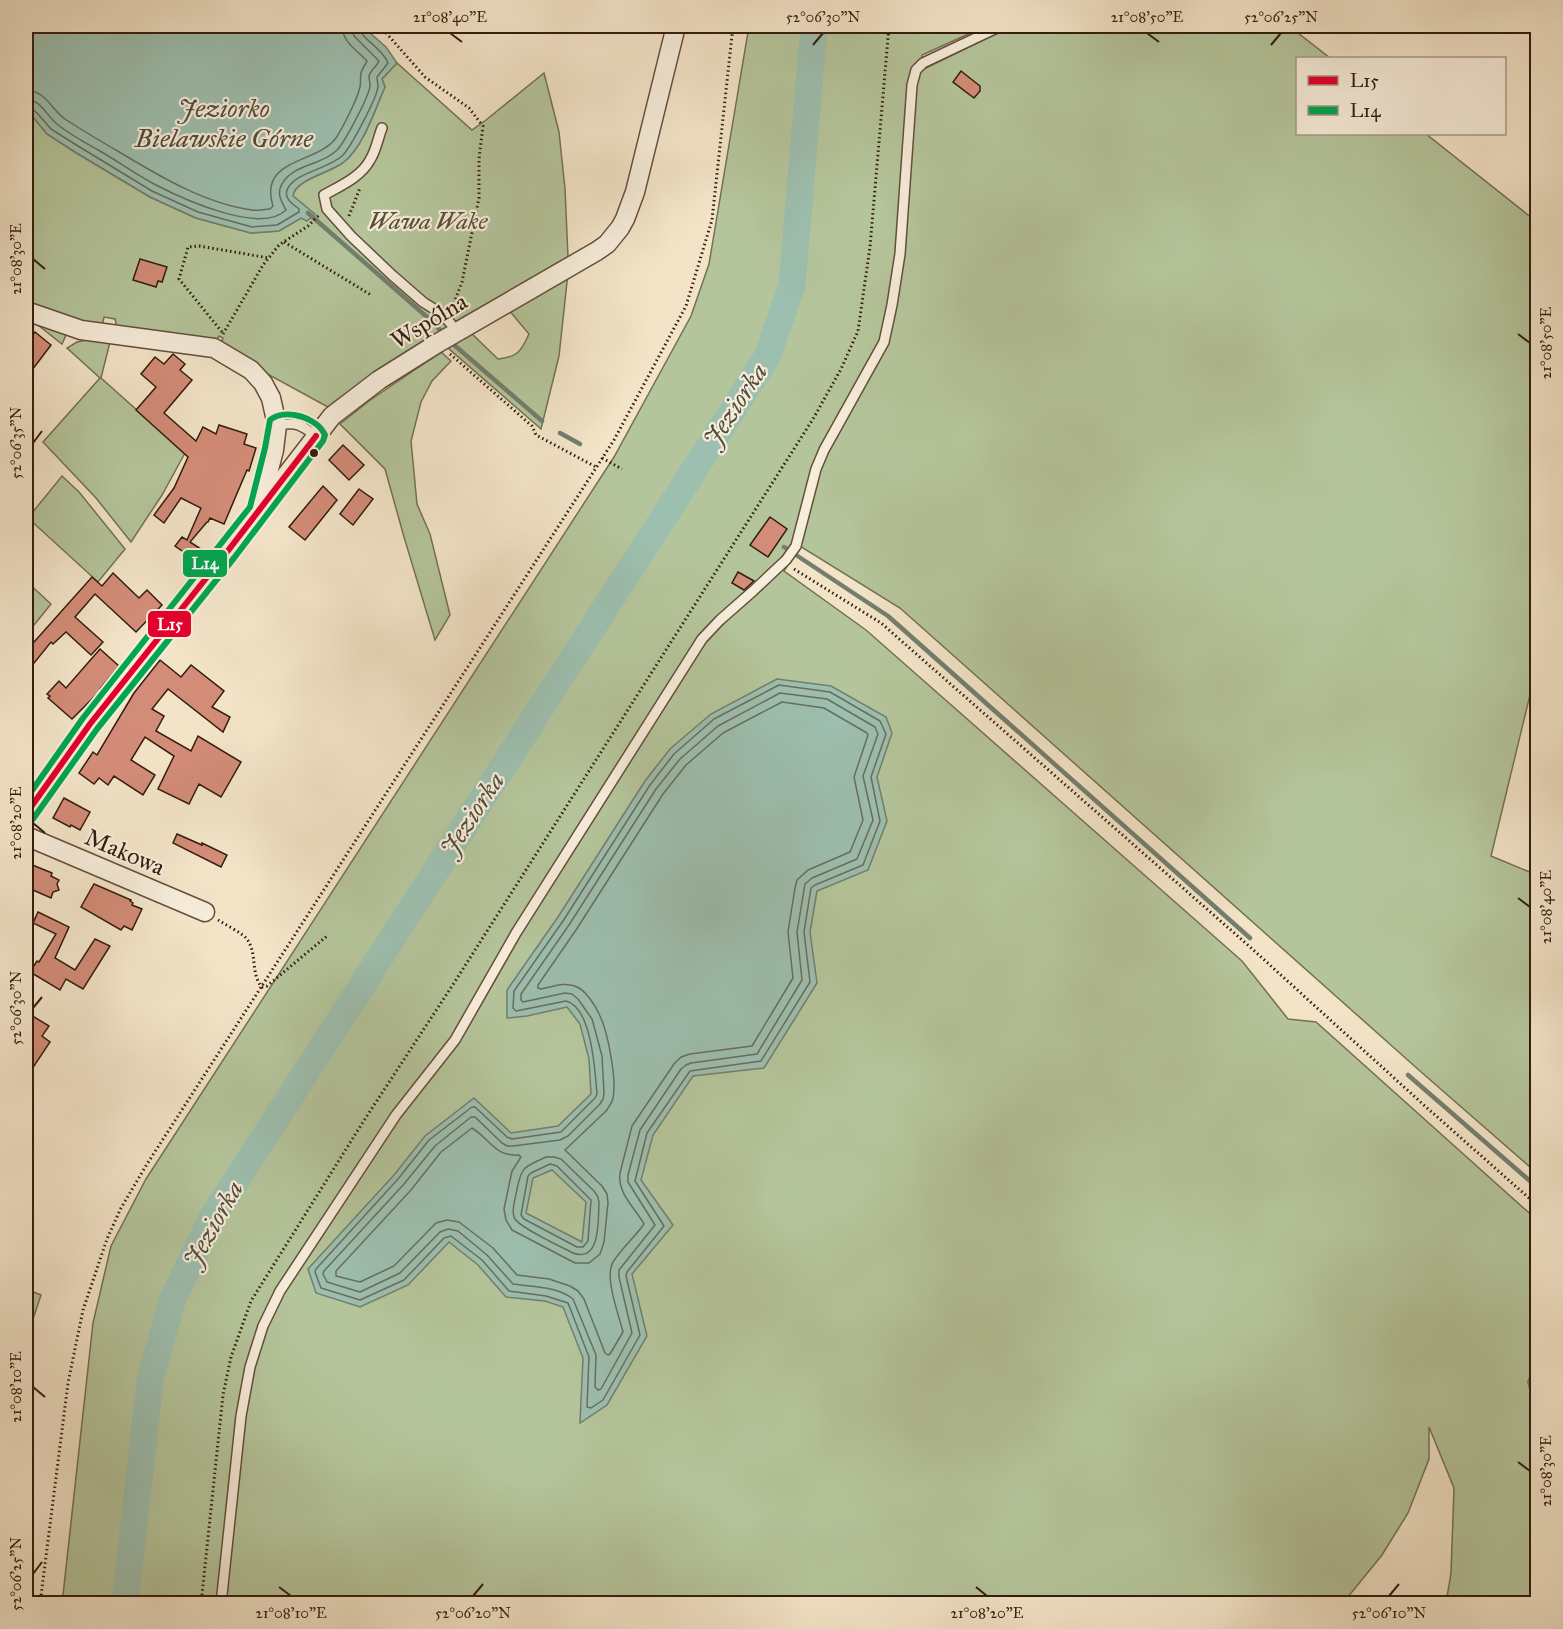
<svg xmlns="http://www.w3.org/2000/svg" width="1563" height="1629" viewBox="0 0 1563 1629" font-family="'IM FELL Great Primer',serif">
  <rect width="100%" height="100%" fill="#f3e4c8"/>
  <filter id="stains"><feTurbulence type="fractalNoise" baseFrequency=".00333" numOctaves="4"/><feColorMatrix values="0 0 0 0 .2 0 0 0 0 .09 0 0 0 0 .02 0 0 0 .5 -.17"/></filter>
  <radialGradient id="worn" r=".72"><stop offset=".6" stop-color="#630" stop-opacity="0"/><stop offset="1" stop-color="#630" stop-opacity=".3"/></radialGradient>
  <g fill="#b5c59b" stroke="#747054" stroke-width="1.5">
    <polygon points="749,26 986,26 922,55 922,70 1011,26 1289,26 1330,58 1298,58 1298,134 1426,134 1537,222 1537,666 1491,856 1537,875 1537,1173 1420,1071 900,608 800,546 784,571 866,630 1242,961 1288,1019 1316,1022 1537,1220 1537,1357 1528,1382 1538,1416 1537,1603 1446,1603 1451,1573 1454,1488 1429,1427 1429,1459 1408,1513 1382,1555 1343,1603 62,1604 93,1323 111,1246 146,1179 614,457 691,316 709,264"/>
    <path d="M397,63l75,67 14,-10 58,-47 15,59 6,57 3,68 -108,62 -122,80 -10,8 -75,-41 -33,-21 3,-7 -4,-2 -4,6 -97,-9 -3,-14 -11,-2 -1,5 1,7 -78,-23v-37l7,-38 -7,-2v-118l7,6 14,17 28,18 75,45 46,21 55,15 28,-2 22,-13 13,-4 -21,-18c2,-17 40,-23 52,-35 19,-16 30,-52 40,-74l-3,-8z"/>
    <path d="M568,273l-9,83 -18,73 -93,-81 23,-15 27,26c19,-2 23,-7 31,-25l-21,-25z"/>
    <polygon points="29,318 67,330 66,335 62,344"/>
    <polygon points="87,340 110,342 101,378 185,453 162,495 131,542 96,498 43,442 100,378 67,348 77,342"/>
    <polygon points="441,352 451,361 432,381 421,402 411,441 417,504 430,534 450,615 435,640 404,537 385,469 340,424 369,401"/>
    <polygon points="62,476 79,492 125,549 98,582 28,518"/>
    <polygon points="26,581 51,604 26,635"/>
    <polygon points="26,1289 41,1295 33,1319 26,1368"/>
  </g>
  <g fill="#9dbfaf" stroke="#737e6e" stroke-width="1.5" fill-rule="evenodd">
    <path d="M26,26h336l24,21 11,16 -15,16 3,8c-10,22 -21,58 -40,74 -12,11 -51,18 -52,35l22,18 -8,7 -6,-3 -22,13 -28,2 -55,-15 -46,-21 -75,-45 -28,-18 -14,-17 -7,-6z"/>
    <path d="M777,679l54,7 55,31 6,16 -15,44 10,44 -19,49 -51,21 -7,41 7,51 -53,85 -71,8 -40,59 -12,45 32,45 -41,49 15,62 -40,69 -27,18 3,-65 -20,-51 -18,-6 -39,-4 -28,-32 -29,-23 -41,43 -48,22 -44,-14 -8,-24 86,-94 31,-39 49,-38 37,35 47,-7 33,-32 -2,-35 -9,-35 -13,-17 -40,9 -20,2v-28l51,-73 87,-136 25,-32 41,-35zM552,1170l34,32 -4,40 -56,-29 7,-35z"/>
    <polygon points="1537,1357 1537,1416 1528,1382"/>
  </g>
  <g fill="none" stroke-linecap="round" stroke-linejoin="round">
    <g stroke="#686e5e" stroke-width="1.5">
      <path d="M26,90c20,1 25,19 39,29 18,12 37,23 56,34 38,23 85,51 131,57 5,1 12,-1 18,-1l3,-3c-15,-48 44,-42 63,-68 7,-11 21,-38 24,-51 1,-4 0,-9 1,-14 1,-4 4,-8 6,-12 -11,-12 -24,-18 -25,-35"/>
      <path d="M26,99c15,1 20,16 31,25 13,11 29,19 43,27 19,11 37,24 56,34 27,14 105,50 130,25 -4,-8 -10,-16 -4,-26 11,-20 38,-18 54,-33 8,-7 34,-56 34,-66 0,-3 -1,-6 -1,-9 2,-6 8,-10 10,-15l-25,-25 -3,-10"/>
      <path d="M26,107h4l7,6 14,16 27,17 74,45 46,21 54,15 25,-2 22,-13v-3c-6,-5 -15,-10 -12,-19 6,-17 41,-21 55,-34 8,-7 36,-60 36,-70 0,-3 -1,-6 -1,-9l11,-14c-5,-15 -28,-24 -29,-37"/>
      <path d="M779,685l51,7 50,29 6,13 -15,43 9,44 -17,44 -48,20 -4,3 -7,44 6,50 -49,79 -71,10 -43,62 -12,48 29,45 -37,46 -1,4 14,59 -37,65 -12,8 -4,-1 2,-50 -21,-54 -22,-7 -37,-5 -27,-31 -31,-24 -7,2 -40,42 -44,20 -39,-12 -6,-16 1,-3 82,-90 31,-39 43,-33h3l32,30 5,2 49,-7 34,-34 2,-4c-2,-22 -5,-87 -31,-93l-50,10 -3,-3 1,-17 49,-70 87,-136 24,-31 40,-35z"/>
      <path d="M780,693l47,6 48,28 3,7 -15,42 10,44 -16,39 -45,19 -7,6 -8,48 5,48 -45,74 -66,9 -5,2 -5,4 -41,61 -12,45v7l27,43 -36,45v7l13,56 -31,56 -3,1 -3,-3 1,-32 -23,-56c-16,-13 -41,-12 -60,-15l-26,-29 -29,-24 -10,-2 -8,3 -40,41 -40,19 -33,-10 -4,-8 1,-3 80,-87 31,-38 36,-29h4l27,26 5,3h6l47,-6 8,-4 32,-32 3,-5 1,-6 -2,-37 -10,-37 -14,-20 -6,-5 -7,-1 -42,9 -2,-2v-6l48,-69 87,-136 24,-30 38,-33z"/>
      <path d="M782,702l42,6 43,25 1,2 -14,42 9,43 -13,32 -42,18 -11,10 -2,8 -7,44 5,46 -41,68 -62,8 -9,3 -7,7 -42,62 -12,47c-3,20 15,35 24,51 -9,13 -22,24 -31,38 -9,15 6,53 10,70l-13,22 -2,1 -3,-2 -21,-54 -6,-8 -8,-5 -21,-7 -32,-4 -24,-27 -34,-26 -12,-2 -11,3 -42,43 -34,16 -24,-6v-5l75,-81 30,-38 31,-24c18,11 23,29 47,27l2,2 -9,14 -8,38 2,11 6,10 63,33h14l11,-9 4,-12 4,-39 -1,-9 -5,-8 -37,-36 41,-39c3,-4 6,-8 7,-13 4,-18 -5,-65 -13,-82 -4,-10 -14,-25 -23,-29 -11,-6 -25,0 -36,2l-3,-1v-3l38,-55 87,-136 23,-29 37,-32z"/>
      <path d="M546,1157h8l7,2 33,32 4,6 1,6c-1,17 2,60 -26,50 -11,-6 -56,-26 -59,-36 -3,-8 2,-20 3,-28 5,-24 8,-22 29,-32z"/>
      <polygon points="550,1164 557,1166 591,1200 588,1241 583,1247 577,1247 524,1219 521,1215 528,1176 531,1173"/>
    </g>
    <g stroke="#737e6e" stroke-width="4.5">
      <polyline points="308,213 435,324 440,330"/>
      <polyline points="453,344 542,421"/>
      <polyline points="560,433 580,444"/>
      <polyline points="784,547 888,616 1250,938"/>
      <polyline points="1408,1075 1538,1188"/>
    </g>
    <polyline stroke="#9dbfaf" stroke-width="27" points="125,1604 150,1381 173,1298 212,1218 767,357 792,285 814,26"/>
  </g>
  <g fill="#d38c78" stroke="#331c0d" stroke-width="1.5">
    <polygon points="961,71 980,86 980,91 974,98 953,82"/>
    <polygon points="140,259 167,267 162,282 158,281 156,287 133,280"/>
    <polygon points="35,332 51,345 26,378 26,343"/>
    <polygon points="173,354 185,364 180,370 192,380 164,413 196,441 203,427 216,434 219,425 247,434 244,444 256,448 249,471 247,470 224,524 210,518 208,522 207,522 190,542 207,553 200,563 175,546 182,537 187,540 201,508 181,498 164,523 154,515 174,488 188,457 136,410 156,387 141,374 155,357 164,364"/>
    <polygon points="343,445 364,465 349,480 329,460"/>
    <polygon points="323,486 337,500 305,540 289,527"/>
    <polygon points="359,489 373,499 353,525 340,514"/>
    <polygon points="770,517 787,529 768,557 750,545"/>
    <polygon points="738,572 754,581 744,590 732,583"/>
    <polygon points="113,573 139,598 147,590 162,605 136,632 95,594 75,617 103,642 91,655 66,632 53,644 51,642 26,673 26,651 92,577 102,586"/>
    <polygon points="100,649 119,666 100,689 101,690 72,719 48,698 50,696 47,694 59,681 66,688"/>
    <polygon points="160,660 181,677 191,665 224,691 212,707 230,717 223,732 168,689 152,709 164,716 156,731 191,751 198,736 241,762 221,797 199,784 189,804 158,789 174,756 145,737 131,760 155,775 143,795 114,776 108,785 99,778 94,784 79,773 93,752 97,755 134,693"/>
    <polygon points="64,798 90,812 80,830 71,825 70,827 53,818"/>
    <polygon points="177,834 202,845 202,843 227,855 221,867 173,843"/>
    <polygon points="30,864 52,873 51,876 59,880 57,884 59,890 53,892 51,898 26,887 26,875"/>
    <polygon points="94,884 131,900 130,901 133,903 132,905 142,909 132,930 124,926 121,930 81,907"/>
    <polygon points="38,912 69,927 55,958 75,970 95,939 110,946 83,989 66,979 60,990 30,972 37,961 39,962 56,934 33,923"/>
    <polygon points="26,1012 49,1026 42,1036 50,1042 26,1078"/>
  </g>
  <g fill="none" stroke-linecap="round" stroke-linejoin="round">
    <defs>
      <g id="service">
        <path d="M382,128c-4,10 -6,23 -12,32 -9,17 -30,26 -46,35l3,14 24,27 41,39 31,27 19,12 9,10"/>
        <path d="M277,425c20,-3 23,-1 39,11"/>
        <polyline points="221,1604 241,1416 250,1367 263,1326 280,1291 396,1115 455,1040 516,933 702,639 720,620 753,591 786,560 796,546 816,469 824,450 884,342 892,305 900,254 912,85 916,70 923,63 1001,26"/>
      </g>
      <g id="minor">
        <polyline points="26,311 81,330 214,348 251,370 263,383 271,398 277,425 274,450 261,501"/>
        <polyline points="26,814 90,724 227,552 332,416 379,380 438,343 597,251 607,244 620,228 625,219 635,192 676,26"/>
        <polyline points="26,836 205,912"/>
      </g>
    </defs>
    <use href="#service" stroke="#634e3c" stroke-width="12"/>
    <use href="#minor" stroke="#634e3c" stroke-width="21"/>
    <g stroke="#331c0d" stroke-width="3" stroke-dasharray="1.5 3" stroke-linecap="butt">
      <polyline points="380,26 425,77 469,108 483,126 479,159 479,198 462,282 452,308"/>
      <polyline points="349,216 360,188"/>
      <polyline points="284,242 371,295"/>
      <polyline points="222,332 179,279 188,247 199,246 269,258"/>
      <polyline points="223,334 263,265 279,245 308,226 319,215"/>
      <polyline points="450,354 532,426 536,435 596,467"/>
      <polyline points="602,458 622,469"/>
      <polyline points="794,569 881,623 1249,946 1426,1107 1538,1206"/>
      <path d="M218,920c6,4 24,13 28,18 12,14 4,36 16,49l5,-1 60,-50"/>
      <polyline points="40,1604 68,1383 83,1310 107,1239 121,1208 147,1164 614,440 686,306 712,220 733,26"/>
      <polyline points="201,1604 223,1395 231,1357 251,1301 363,1122 454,983 813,419 841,369 858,331 870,247 889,26"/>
    </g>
    <use href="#service" stroke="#f7eddb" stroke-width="9"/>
    <use href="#minor" stroke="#f7eddb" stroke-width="18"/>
    <defs>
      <polyline id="bus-1" points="26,814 90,724 227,552 316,436"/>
      <path id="bus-2" d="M26,799l57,-81 167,-211 15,-59 5,-28c15,-12 47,-3 55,15l-2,6 -89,117 -137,171 -64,90"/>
    </defs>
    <use href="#bus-1" stroke="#f7eddb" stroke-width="10"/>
    <use href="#bus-2" stroke="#f7eddb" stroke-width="10"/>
    <use href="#bus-1" stroke="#e4002b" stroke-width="6"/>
    <use href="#bus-2" stroke="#00a651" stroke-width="6"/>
  </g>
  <path fill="none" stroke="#331c0d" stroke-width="2" d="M450,33l12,9M1147,33l12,9M813,45l10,-12M1271,45l10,-12M33,259l12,10M1518,334l12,9M33,443l9,-12M33,823l12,10M1518,898l12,9M33,1008l9,-11M33,1387l12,10M1518,1462l12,9M33,1574l9,-12M279,1587l12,9M976,1587l11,9M473,1596l10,-12M1389,1596l10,-12"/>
  <circle fill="#331c0d" stroke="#f7eddb" stroke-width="2" cx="314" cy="453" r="5"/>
  <g text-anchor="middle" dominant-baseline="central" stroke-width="4.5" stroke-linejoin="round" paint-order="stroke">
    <g font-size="24" font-style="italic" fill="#5a4f38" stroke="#f7eddb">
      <text x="428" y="221">Wawa Wake</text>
    </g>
    <g font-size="24" fill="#331c0d" stroke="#f7eddb">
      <text transform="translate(429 321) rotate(-31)">Wspólna</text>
      <text transform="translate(125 852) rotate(23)">Makowa</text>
    </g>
    <g font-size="26" font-style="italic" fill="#534d3e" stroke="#f7eddb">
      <text x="224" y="108">Jeziorko<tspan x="224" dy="30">Bielawskie Górne</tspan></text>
      <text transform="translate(735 405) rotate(-57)">Jeziorka</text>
      <text transform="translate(472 814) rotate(-57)">Jeziorka</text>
      <text transform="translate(213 1224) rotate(-61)">Jeziorka</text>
    </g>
  </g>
  <g stroke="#f7eddb" stroke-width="2">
    <rect x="182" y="549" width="46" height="29" rx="6" fill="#00a651"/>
    <rect x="147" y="610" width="45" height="28" rx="6" fill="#e4002b"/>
  </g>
  <g font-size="16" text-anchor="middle" font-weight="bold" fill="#fff">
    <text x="205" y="569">L14</text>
    <text x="170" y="630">L15</text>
  </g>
  <rect width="1563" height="1629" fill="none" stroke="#f3e4c8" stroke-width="66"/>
  <rect x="1296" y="57" width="210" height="78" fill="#f7eddb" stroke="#a99989" stroke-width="1.5"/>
  <rect x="1308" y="76" width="30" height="9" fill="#e4002b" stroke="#a99989" stroke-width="1.5"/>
  <text x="1350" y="87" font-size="18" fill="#331c0d">L15</text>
  <rect x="1308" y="106" width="30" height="9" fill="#00a651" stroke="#a99989" stroke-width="1.5"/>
  <text x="1350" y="117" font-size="18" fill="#331c0d">L14</text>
  <rect x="33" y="33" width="1497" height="1563" fill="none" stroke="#331c0d" stroke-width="2"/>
  <g font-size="15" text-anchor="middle" fill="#331c0d">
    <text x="450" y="22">21°08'40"E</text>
    <text x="823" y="22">52°06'30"N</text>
    <text x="1147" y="22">21°08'50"E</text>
    <text x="1281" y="22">52°06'25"N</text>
    <text transform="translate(16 259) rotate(-90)" y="5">21°08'30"E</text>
    <text transform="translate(1546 343) rotate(-90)" y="5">21°08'50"E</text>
    <text transform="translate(16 443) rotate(-90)" y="5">52°06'35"N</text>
    <text transform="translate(16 823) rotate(-90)" y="5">21°08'20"E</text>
    <text transform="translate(1546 907) rotate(-90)" y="5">21°08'40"E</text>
    <text transform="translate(16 1008) rotate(-90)" y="5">52°06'30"N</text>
    <text transform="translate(16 1387) rotate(-90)" y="5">21°08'10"E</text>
    <text transform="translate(1546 1471) rotate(-90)" y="5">21°08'30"E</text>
    <text transform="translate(16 1574) rotate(-90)" y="5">52°06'25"N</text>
    <text x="291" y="1618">21°08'10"E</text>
    <text x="473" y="1618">52°06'20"N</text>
    <text x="987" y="1618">21°08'20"E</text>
    <text x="1389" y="1618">52°06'10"N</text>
  </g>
  <rect width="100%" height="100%" filter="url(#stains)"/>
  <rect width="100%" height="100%" fill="url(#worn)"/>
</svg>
